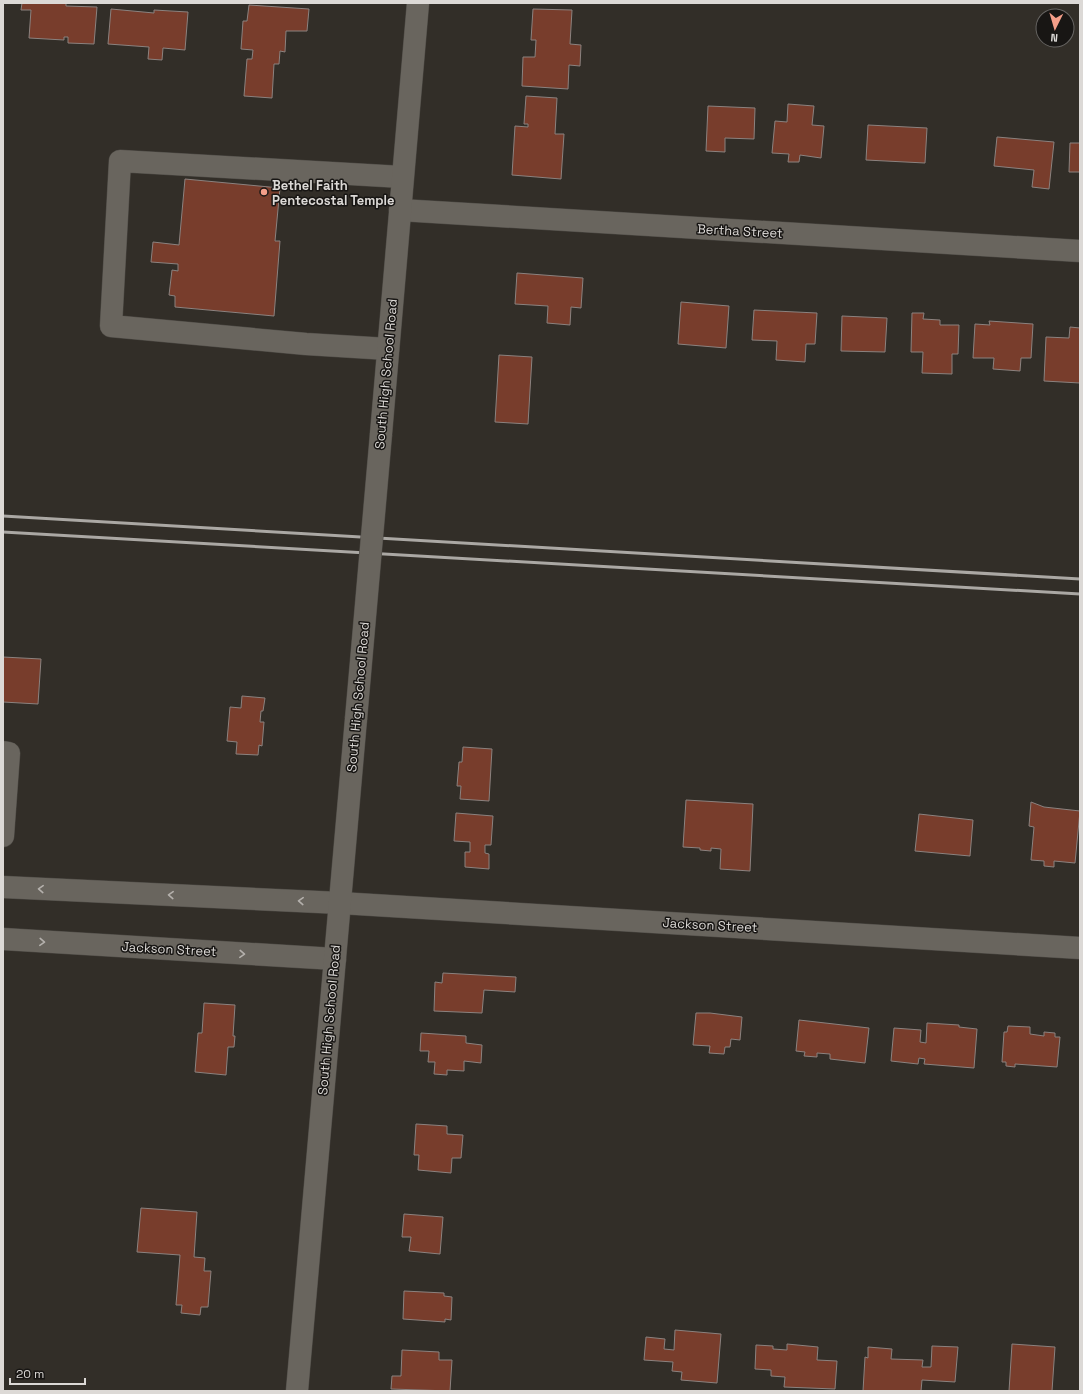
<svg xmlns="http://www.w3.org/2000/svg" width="1083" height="1394" viewBox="0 0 1083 1394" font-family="'Space Grotesk',sans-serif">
  <rect width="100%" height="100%" fill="#322e28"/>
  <g fill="#783d2c" stroke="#8b827f">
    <polygon points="22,3 66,3 66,6 97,7 94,44 68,43 68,37 64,37 64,40 29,38 31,10 21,10"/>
    <polygon points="249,5 309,9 307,31 286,31 285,52 280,51 279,64 274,64 272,98 244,96 247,59 252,59 253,50 241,49 243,21 247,21"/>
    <polygon points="111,9 154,13 154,10 188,12 185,50 163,48 162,60 148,59 149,47 108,44"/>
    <polygon points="533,9 572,10 570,44 581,45 580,66 569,65 568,89 522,86 523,57 535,57 536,40 531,40"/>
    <polygon points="526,96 557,98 555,134 564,134 561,179 512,175 515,126 528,127 528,124 524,124"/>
    <polygon points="788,104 814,106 812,125 824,126 821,158 800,155 799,162 788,162 789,154 772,153 775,121 787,122"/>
    <polygon points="708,106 755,108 754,139 725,138 725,152 706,151"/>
    <polygon points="868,125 927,128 925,163 866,160"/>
    <polygon points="997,137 1054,142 1049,189 1032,187 1034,170 994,166"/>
    <polygon points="1070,143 1080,143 1080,172 1069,172"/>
    <polygon points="185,179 280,188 275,241 280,241 274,316 175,307 175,296 169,295 172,270 178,271 178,264 151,262 153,242 179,245"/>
    <polygon points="517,273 583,278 581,308 571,307 570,325 547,323 548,306 515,304"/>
    <polygon points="681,302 729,306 726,348 678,344"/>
    <polygon points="754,310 817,313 815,344 806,344 805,362 776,360 777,341 752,340"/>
    <polygon points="912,313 924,313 923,319 940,320 940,325 959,325 958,354 952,354 952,374 922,373 923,352 911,352"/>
    <polygon points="842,316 887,318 885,352 841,351"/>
    <polygon points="989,321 1033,324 1031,358 1021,358 1020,371 993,369 994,358 973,358 975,324 990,325"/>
    <polygon points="1070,327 1080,328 1080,383 1044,381 1046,337 1069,338"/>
    <polygon points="499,355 532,357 528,424 495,422"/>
    <polygon points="3,657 41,659 38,704 3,702"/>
    <polygon points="242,696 265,698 263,711 261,711 260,722 264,722 262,746 259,745 258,755 236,754 237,742 227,741 230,707 241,708"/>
    <polygon points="463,747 492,749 489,801 460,799 461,786 457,786 459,762 462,762"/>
    <polygon points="686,800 753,804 750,871 720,869 721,849 711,848 711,851 700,850 700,848 683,847"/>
    <polygon points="1031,802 1044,807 1080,811 1075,863 1054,861 1054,867 1044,866 1044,861 1031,860 1034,827 1029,826"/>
    <polygon points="456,813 493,816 491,845 485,845 485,853 489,854 489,869 465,867 465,852 470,852 470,842 454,841"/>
    <polygon points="919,814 973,820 970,856 915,851"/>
    <polygon points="443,973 516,977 515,992 484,990 482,1013 434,1011 435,982 442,983"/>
    <polygon points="204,1003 235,1005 233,1036 235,1036 234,1047 228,1047 226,1075 195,1072 198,1033 202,1033"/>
    <polygon points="696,1013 710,1013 742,1017 740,1040 731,1039 730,1047 725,1047 724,1054 709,1053 710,1046 693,1045"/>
    <polygon points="799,1020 869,1028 865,1063 830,1059 830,1054 817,1053 817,1057 804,1056 805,1052 796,1051"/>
    <polygon points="927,1023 959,1025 959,1027 977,1029 974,1068 924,1064 925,1059 919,1058 918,1064 891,1061 894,1028 921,1030 920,1042 926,1043"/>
    <polygon points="1008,1026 1030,1027 1030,1034 1044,1036 1044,1032 1055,1033 1055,1037 1060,1037 1057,1067 1015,1064 1015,1067 1006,1066 1006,1062 1002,1062 1004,1032 1007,1032"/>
    <polygon points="421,1033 466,1036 466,1043 482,1045 481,1063 464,1061 464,1071 447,1070 447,1075 434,1074 435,1062 428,1062 429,1051 420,1051"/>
    <polygon points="416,1124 447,1126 447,1134 463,1135 461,1158 452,1158 451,1173 418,1170 419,1155 414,1155"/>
    <polygon points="141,1208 197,1212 194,1257 205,1258 204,1271 211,1271 208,1307 201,1307 200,1315 181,1313 182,1305 176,1305 180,1255 137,1252"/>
    <polygon points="404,1214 443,1217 440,1254 409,1251 411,1237 402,1237"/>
    <polygon points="404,1291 444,1293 444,1296 452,1297 451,1320 445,1319 445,1322 403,1319"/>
    <polygon points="675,1330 721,1334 717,1383 681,1380 682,1372 672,1371 673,1362 644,1360 646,1337 665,1339 664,1349 674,1350"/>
    <polygon points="787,1344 818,1347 817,1360 837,1361 835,1389 784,1387 785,1377 771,1376 771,1370 755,1369 756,1345 773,1346 773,1349 787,1350"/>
    <polygon points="1012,1344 1055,1347 1052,1391 1009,1391"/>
    <polygon points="932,1346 958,1347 955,1382 922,1380 921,1391 863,1391 865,1357 868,1358 868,1347 892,1349 891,1359 923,1360 922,1367 931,1367"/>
    <polygon points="402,1350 439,1352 439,1360 452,1360 450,1391 391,1389 392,1376 401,1376"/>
  </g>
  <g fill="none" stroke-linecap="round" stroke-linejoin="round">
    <defs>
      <g id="minor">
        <polyline points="400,210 1080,251"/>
        <polyline points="388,349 306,344 111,326 120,161 402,177"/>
        <polyline points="381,434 418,3"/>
        <polyline points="3,752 9,753 3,836"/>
        <polyline points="3,887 340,903 1080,948"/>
        <polyline points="3,939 335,959"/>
        <polyline points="297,1391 356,719"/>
      </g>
    </defs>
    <use href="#minor" stroke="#4c4944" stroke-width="23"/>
    <use href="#minor" stroke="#69655e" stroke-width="22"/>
    <g stroke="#aba8a4" stroke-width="3">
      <polyline points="3,516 1080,579"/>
      <polyline points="3,532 1080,594"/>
    </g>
    <defs>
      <polyline id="minor-bridge" points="356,719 381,434"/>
    </defs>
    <use href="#minor-bridge" stroke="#4c4944" stroke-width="23" stroke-linecap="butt"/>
    <use href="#minor-bridge" stroke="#69655e" stroke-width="22"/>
  </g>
  <defs><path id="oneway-chevron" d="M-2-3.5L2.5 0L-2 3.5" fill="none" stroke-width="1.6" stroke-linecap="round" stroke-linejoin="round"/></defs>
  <g stroke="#b4b0ac">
    <use href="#oneway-chevron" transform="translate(41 889) rotate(-177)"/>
    <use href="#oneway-chevron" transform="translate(171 895) rotate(-177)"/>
    <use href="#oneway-chevron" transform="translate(301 901) rotate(-177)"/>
    <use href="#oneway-chevron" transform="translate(42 942) rotate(3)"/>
    <use href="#oneway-chevron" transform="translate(242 954) rotate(3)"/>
  </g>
  <circle fill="#f49e89" stroke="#181614" stroke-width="1.5" cx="264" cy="192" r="4"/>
  <g text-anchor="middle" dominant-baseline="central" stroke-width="3" stroke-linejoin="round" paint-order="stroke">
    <g font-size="13" font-weight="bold" fill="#dcd9d6" stroke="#181614" text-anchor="start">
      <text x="272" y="185">Bethel Faith<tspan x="272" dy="15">Pentecostal Temple</tspan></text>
    </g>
    <g font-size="13" fill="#dcd9d6" stroke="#181614">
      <text transform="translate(740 231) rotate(3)">Bertha Street</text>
      <text transform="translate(386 374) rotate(-85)">South High School Road</text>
      <text transform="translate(358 697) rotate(-85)">South High School Road</text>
      <text transform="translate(710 925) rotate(3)">Jackson Street</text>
      <text transform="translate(169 949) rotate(3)">Jackson Street</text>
      <text transform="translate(329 1020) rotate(-85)">South High School Road</text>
    </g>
  </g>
  <rect width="1083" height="1394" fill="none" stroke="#dcd9d6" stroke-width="8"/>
  <g transform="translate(1055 28) rotate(185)"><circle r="19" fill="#181614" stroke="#666462"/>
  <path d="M0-3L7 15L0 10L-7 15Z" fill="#f49e89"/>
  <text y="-6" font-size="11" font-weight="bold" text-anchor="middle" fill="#dcd9d6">N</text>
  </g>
  <path d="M10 1378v6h75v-6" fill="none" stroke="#dcd9d6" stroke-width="2"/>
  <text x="16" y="1378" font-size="12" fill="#dcd9d6" stroke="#181614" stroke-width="3" paint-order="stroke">20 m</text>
</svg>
